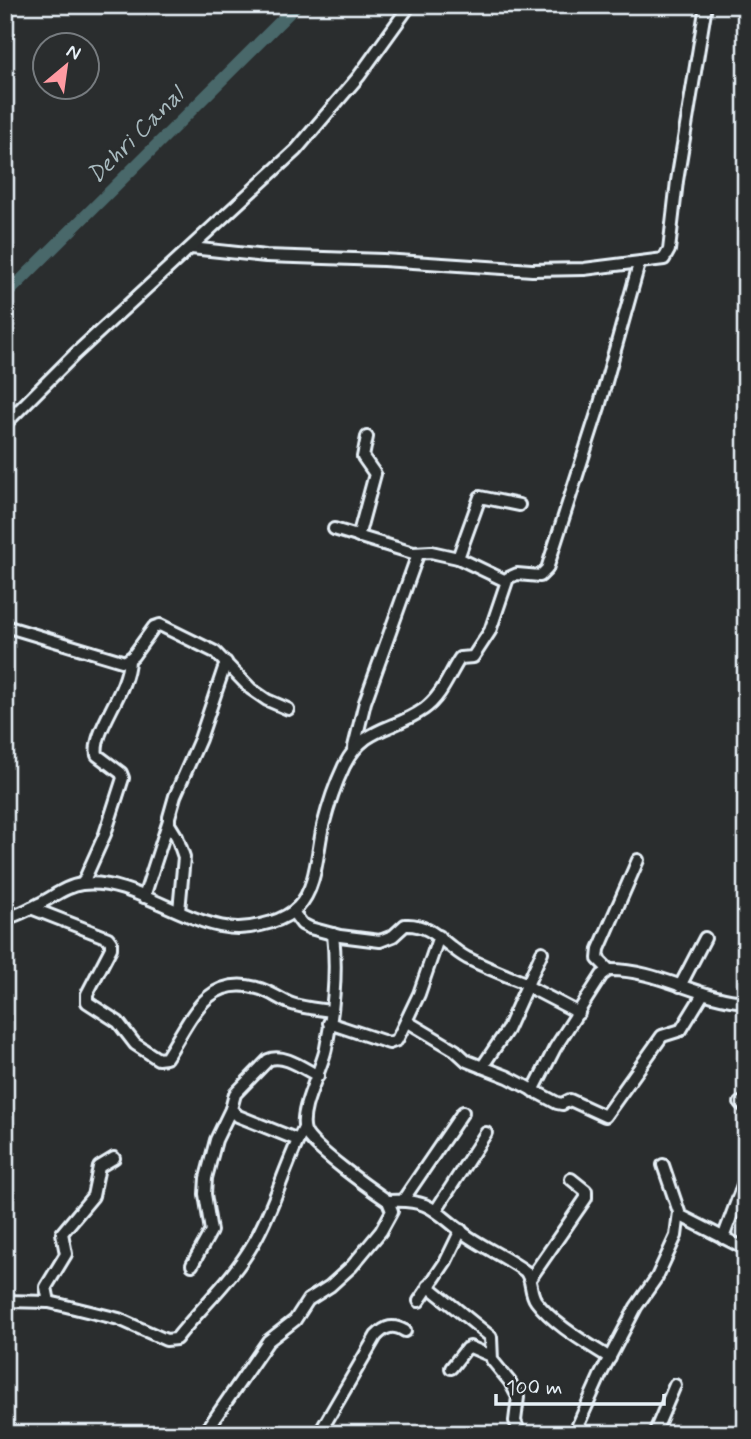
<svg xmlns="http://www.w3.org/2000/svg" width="751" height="1439" viewBox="0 0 751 1439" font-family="Mynerve,sans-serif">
  <rect width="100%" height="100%" fill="#2a2d2e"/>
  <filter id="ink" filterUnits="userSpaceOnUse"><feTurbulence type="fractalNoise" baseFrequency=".0143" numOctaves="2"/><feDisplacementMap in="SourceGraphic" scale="14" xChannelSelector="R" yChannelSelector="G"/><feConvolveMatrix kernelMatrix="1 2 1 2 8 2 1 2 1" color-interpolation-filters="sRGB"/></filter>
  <g filter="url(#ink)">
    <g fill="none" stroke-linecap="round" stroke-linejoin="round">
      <polyline stroke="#49676a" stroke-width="12" points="5,296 297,5"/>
      <defs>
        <g id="minor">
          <polyline points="191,248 266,256 383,260 532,270 584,269 664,259 669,250 677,181 706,5"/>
          <polyline points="5,424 75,354 296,150 359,76 410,5"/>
          <polyline points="334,529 413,553 431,552 458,558 506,581"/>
          <polyline points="358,537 375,474 363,457 367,437"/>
          <polyline points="458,558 480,497 519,505"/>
          <polyline points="5,626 125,662 133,656 154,627 160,625 215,652 251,689 267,700 288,709"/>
          <polyline points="354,747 365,702 418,554"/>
          <path d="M83,883l22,-49 18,-56 -2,-5 -24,-18c-5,-24 31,-63 32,-95"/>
          <polyline points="144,897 169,820"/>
          <path d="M31,908l77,30 3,4v6l-24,46v8l31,20 17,22 23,15 8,-1c24,-36 39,-84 91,-70 13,3 23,12 35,16 12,4 25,5 38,7"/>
          <polyline points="179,911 184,857 177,837 169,824 169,817 175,796 200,739 226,662"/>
          <path d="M293,912l9,12 8,4 30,8 40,5 13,-5 12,-11c27,-2 40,21 62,33 20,10 40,18 61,26"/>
          <path d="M5,919c12,-4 23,-9 34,-15 14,-7 27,-18 43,-20 50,-7 108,45 157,44 19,-1 46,-7 59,-21 19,-19 19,-56 25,-81 5,-20 12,-41 21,-60 21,-41 47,-34 80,-57 18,-13 24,-33 36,-51l13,-1 17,-26 18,-53 9,-4 23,2 7,-7 52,-162 40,-143"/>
          <polyline points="609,970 598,959 599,949 638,860"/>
          <polyline points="527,986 579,1013"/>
          <polyline points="680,986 705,938"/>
          <polyline points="408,1022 455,1050 467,1061 508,1077 557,1103 562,1104 570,1100 605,1116 662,1036 681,1030 703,994"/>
          <polyline points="329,1023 389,1043 397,1040 419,994 439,936"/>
          <polyline points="482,1067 507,1030 542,952"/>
          <path d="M533,1091l22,-43 47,-73 7,-5c47,-1 90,29 137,32"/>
          <polyline points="740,1103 746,1107"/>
          <path d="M298,1140l-60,-24 -7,-7 4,-15 33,-34c16,-7 36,9 50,16"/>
          <polyline points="403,1200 463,1112"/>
          <path d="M388,1201c45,-3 48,13 81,36 18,12 38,21 56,34 8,9 4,20 11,30 18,24 49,41 74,57"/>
          <polyline points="436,1210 486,1133"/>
          <polyline points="679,1215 746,1249"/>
          <polyline points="723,1238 746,1177"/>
          <polyline points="192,1265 211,1231 205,1194 206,1178 216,1140 231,1109"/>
          <polyline points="530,1279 586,1198 586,1191 571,1179"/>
          <polyline points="428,1286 491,1337 492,1360 510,1382 518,1397 515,1421 520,1434"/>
          <path d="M5,1301l44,1 13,3 57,14 47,21 10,-1c26,-33 57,-60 78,-97 21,-36 31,-77 50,-114"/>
          <polyline points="419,1301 446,1261 461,1230"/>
          <polyline points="49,1302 46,1287 66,1254 62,1233 93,1196 99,1167 114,1158"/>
          <polyline points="451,1368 466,1349 470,1347 491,1356"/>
          <path d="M204,1434l64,-93 27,-21 13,-20 22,-14 22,-20 29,-35 11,-20 -4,-10c-16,-11 -77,-54 -83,-70 -7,-21 17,-61 21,-83 7,-35 11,-78 7,-114"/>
          <path d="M319,1434l57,-98c10,-10 17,-12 29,-5"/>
          <polyline points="574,1434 600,1376 636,1307 657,1277 676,1236 679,1212 663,1165"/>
          <polyline points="654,1434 675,1385"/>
        </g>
      </defs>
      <use href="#minor" stroke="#e8f1f8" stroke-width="16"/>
      <use href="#minor" stroke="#2a2d2e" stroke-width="10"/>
    </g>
  </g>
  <g text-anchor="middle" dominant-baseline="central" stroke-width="5" stroke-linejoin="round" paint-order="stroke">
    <g font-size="24" font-style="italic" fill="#a8babf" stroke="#2a2d2e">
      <text transform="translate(136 136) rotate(-45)">Dehri Canal</text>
    </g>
  </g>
  <rect width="751" height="1439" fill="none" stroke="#2a2d2e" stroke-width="28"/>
  <rect x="14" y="14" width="723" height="1411" fill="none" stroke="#e8f1f8" stroke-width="2.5" filter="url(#ink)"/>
  <g transform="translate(66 66) rotate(29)"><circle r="33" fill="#2a2d2e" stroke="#767b7f" stroke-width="2"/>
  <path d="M0-5L12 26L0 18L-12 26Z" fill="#ff9aa2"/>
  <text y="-10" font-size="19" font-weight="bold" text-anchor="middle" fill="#e8f1f8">N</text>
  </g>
  <path d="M496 1394v10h168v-10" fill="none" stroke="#e8f1f8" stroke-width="3.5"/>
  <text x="506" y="1394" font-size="21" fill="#e8f1f8" stroke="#2a2d2e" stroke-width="5" paint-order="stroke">100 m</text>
</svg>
